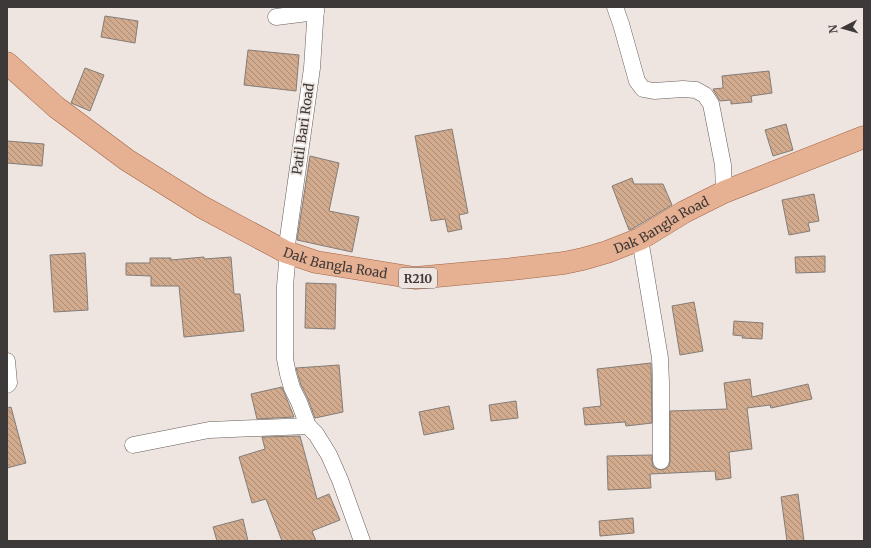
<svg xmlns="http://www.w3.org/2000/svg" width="871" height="548" viewBox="0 0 871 548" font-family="Merriweather,serif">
  <defs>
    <pattern id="building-back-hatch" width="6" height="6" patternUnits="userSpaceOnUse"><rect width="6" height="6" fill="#d2aa8d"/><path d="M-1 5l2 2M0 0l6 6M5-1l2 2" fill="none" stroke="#ac8b74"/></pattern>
  </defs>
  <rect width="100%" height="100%" fill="#eee4e0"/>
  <g fill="url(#building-back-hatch)" stroke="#847d77">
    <polygon points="105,16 138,21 135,43 101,37"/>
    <polygon points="248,50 299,55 296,91 244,85"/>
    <polygon points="85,68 104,75 90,111 71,103"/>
    <polygon points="769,71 772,93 751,96 752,102 731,104 731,100 720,101 714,91 713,89 723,88 722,76"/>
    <polygon points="786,124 793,150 773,156 765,130"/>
    <polygon points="452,129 468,213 459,215 462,229 448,232 445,219 431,221 415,136"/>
    <polygon points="7,141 44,144 42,166 7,163"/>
    <polygon points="310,156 339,163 329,211 359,217 352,252 297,240"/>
    <polygon points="632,178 634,184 663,184 672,205 634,228 629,230 612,186"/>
    <polygon points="814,194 819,221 808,223 810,231 789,235 782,200"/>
    <polygon points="85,253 88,310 54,312 50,255"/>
    <polygon points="825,256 825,272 796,273 795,257"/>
    <polygon points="204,257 204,259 231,257 234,294 240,294 244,331 184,337 179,286 151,286 151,276 126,275 126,263 150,263 150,258 171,258 171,260"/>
    <polygon points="306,283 336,284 335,329 305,328"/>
    <polygon points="694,302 703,351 680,355 672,306"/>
    <polygon points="734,321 763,323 762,339 742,338 743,336 733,335"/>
    <polygon points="651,363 652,423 626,426 625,422 585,425 583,408 601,406 597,369"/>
    <polygon points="339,365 343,412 315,418 308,399 301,385 296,368"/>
    <polygon points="750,379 752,397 808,384 812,399 771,408 770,405 747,408 752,449 729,452 731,478 716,480 715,471 650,474 651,488 608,490 607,456 652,455 652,461 653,466 657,469 661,470 665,469 669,466 670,461 670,411 727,409 724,383"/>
    <polygon points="282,387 294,417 257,419 251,394"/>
    <polygon points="516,401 518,418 491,421 489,405"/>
    <polygon points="449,406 454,429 424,435 419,412"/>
    <polygon points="11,407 26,463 7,468 7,408"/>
    <polygon points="300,436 317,499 329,494 340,520 312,531 316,541 282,541 266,499 252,503 239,457 265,449 262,437"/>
    <polygon points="798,494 804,541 787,541 781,497"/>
    <polygon points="633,518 634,533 600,536 599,521"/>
    <polygon points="243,519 248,541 217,541 213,527"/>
  </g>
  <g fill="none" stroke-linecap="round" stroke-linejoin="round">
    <defs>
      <g id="minor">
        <polyline points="316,7 312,68 286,252 287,263 285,286 285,359 288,374 292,388 299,402 308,426 316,434 329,455 340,480 362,541"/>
        <polyline points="615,7 621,24 637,81 643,89 654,91 683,89 696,90 705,95 711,104 723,165 724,192"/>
        <polyline points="276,17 316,12"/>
        <polyline points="640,239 660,358 661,383 661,461"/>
        <polyline points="7,361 9,383 7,385"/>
        <polyline points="133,445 209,430 308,426"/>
      </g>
      <g id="primary">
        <path id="s1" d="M7,63l49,44 71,53 75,47 84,45 30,10 99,16 97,-9 52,-6 19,-4 24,-7 33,-13 44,-27 40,-20 140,-55"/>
      </g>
    </defs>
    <use href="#minor" stroke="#675f5b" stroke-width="17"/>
    <use href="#primary" stroke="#a06444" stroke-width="23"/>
    <use href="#minor" stroke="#fff" stroke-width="16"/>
    <use href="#primary" stroke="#e6b092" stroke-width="22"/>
  </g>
  <g text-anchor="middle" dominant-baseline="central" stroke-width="3.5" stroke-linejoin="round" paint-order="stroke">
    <rect fill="#eee4e0" stroke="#726c6a" stroke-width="1" x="399" y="268" width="38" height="20" rx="3"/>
    <g font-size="12" font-weight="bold" fill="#3d3938">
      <text x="418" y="278">R210</text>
    </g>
    <g font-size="13" fill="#3d3938" stroke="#eee4e0">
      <text transform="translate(303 129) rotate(-82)">Patil Bari Road</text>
      <text stroke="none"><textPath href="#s1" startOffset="725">Dak Bangla Road</textPath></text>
      <text stroke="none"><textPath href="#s1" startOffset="389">Dak Bangla Road</textPath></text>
    </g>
  </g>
  <rect width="871" height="548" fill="none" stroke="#3d3938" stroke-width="16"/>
  <g transform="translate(843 28) rotate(264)" stroke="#eee4e0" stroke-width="3" paint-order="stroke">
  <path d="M0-3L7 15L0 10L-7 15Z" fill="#3d3938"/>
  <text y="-6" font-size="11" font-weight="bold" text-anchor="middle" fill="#3d3938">N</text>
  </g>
</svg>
